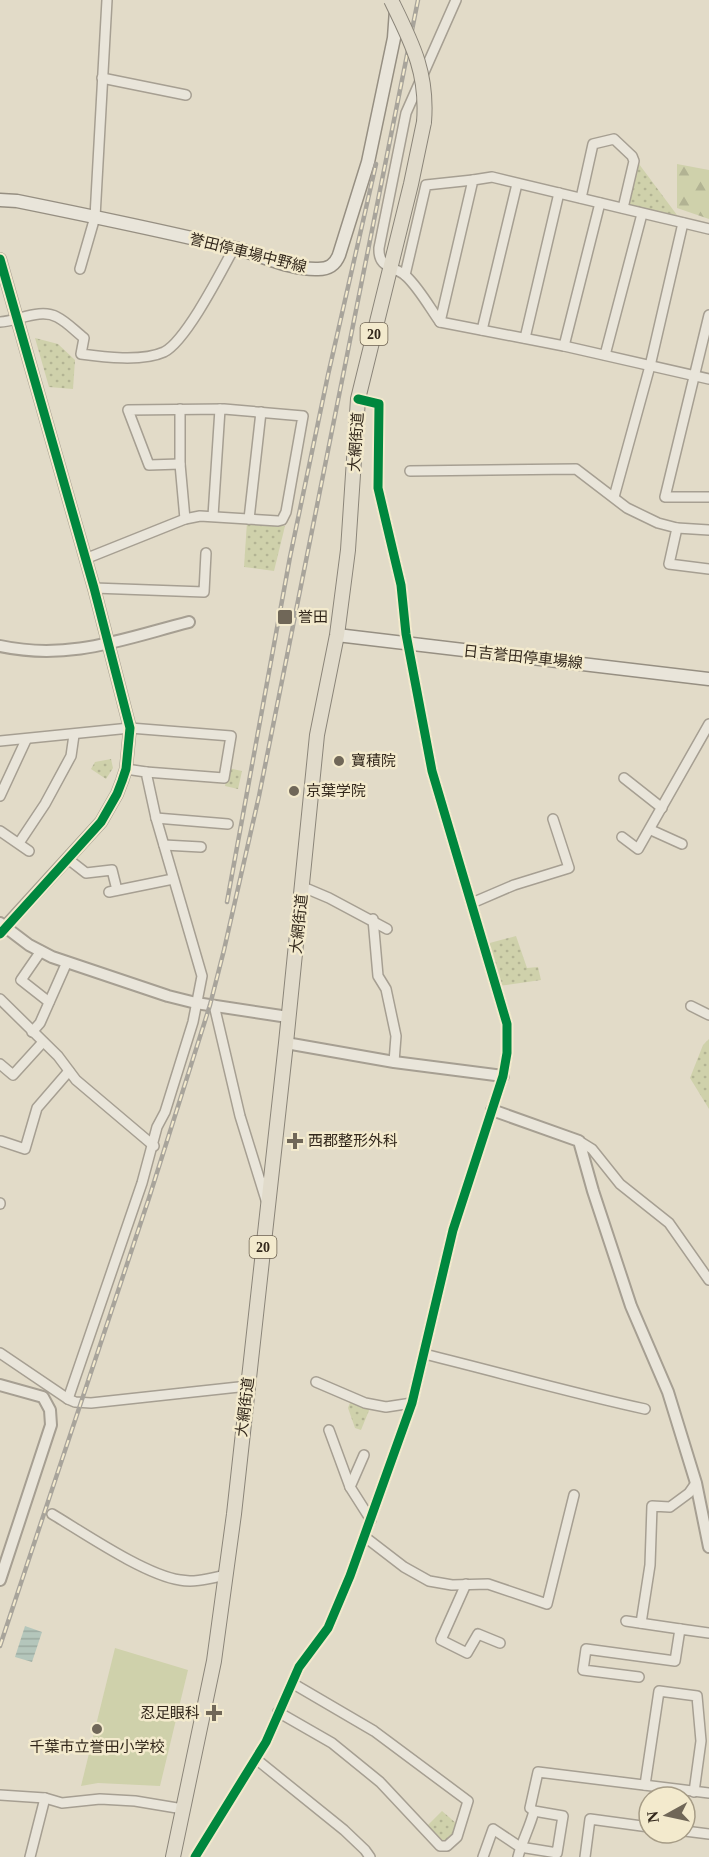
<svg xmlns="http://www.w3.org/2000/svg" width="709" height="1857" viewBox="0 0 709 1857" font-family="'Times New Roman','Noto Sans JP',serif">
  <defs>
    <pattern id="forest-firs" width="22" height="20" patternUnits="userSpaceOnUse" patternTransform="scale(1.5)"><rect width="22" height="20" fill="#cfd1ab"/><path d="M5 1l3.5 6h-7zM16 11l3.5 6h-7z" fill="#b2b393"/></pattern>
    <pattern id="park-dots" width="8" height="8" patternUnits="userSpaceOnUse" patternTransform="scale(1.5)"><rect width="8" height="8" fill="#cfd1ab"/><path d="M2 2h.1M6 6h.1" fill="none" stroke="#b2b393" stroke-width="1.8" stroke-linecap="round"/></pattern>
    <pattern id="water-rules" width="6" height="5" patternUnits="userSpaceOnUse" patternTransform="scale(1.5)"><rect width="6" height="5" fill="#b4c6bb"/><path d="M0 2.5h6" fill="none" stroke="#9baaa0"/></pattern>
  </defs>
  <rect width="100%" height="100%" fill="#e2dbc8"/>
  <polygon fill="#cfd1ab" points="115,1648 188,1670 160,1786 98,1783 81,1786"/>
  <polygon fill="url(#forest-firs)" points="677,164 709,170 709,219 677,208"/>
  <g fill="url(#park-dots)">
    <polygon points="636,160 677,215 629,207 626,203"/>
    <polygon points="35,338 58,344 75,360 73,389 49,387"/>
    <polygon points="247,522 285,526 274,571 244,567"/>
    <polygon points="111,759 113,768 106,779 91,769 95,762"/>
    <polygon points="228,768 242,771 238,789 225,786"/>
    <polygon points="516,936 527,968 538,967 541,980 499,986 486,944"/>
    <polygon points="709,1039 709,1109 690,1078 703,1045"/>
    <polygon points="351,1400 370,1408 361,1430 355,1428 348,1408"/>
    <path d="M442,1811l15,13c-3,9 -6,18 -16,19l-14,-17z"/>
  </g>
  <polygon fill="url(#water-rules)" points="25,1626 42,1632 32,1662 15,1657"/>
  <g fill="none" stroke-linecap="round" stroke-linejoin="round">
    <defs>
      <g id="minor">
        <path d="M456,0l-50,113 -27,135c-1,22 17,18 27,28 13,12 24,32 34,46l124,24 145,33"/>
        <polyline points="102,78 186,95"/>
        <polyline points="581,198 593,144 614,139 632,156 634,161 623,208"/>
        <polyline points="80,269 95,217 107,0"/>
        <polyline points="405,275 426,185 473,180"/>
        <polyline points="709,315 665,497 709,497"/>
        <path d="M0,322c18,-1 40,-14 57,-5 10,5 18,14 27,21l-3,16c22,3 61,8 83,-2 22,-11 57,-80 70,-104"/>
        <polyline points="440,322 473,180 492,177 709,229"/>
        <polyline points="482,330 517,184"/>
        <polyline points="525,338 559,193"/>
        <polyline points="564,346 600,203"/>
        <polyline points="605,355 642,214"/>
        <polyline points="180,409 180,464 185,519"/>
        <polyline points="410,471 576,469 627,508 658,523 677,528 669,564 709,569"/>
        <polyline points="614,497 650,366 683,223"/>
        <polyline points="213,516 220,409"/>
        <polyline points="249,519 261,412"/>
        <polyline points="677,528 709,530"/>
        <polyline points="85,559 185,519 200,516 278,521 282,520 286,512 303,416 224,409 128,410 149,465 180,464"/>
        <polyline points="94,588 204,592 206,553"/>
        <polyline points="0,741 130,728 231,736 224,778 146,772"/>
        <polyline points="624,778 662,808"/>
        <polyline points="0,796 26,740"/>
        <polyline points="156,818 228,824"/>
        <polyline points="651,830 682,844"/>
        <polyline points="0,831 29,851"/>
        <polyline points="622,837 638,849 709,724"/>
        <polyline points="19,843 45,804 71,756 74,735"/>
        <polyline points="164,845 201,847"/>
        <polyline points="68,859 86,873 112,870 117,890"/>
        <polyline points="303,887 329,898 387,929"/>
        <polyline points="109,892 173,879"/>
        <polyline points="472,903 514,885 569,868 553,819"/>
        <polyline points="373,919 378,976 386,989 396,1036 394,1062"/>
        <polyline points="41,951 21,980 49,1002"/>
        <polyline points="0,999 58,1056 76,1080 154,1146"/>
        <polyline points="214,1005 240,1116 266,1200"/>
        <polyline points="691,1006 709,1015"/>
        <polyline points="32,1032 40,1023 67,962"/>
        <polyline points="0,1064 13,1075 43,1042"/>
        <polyline points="1,1141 25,1149 37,1108 69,1071"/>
        <polyline points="579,1141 592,1149 620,1184 669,1223 709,1280"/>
        <polyline points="0,1203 0,1204"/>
        <polyline points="0,1353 68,1399 75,1402 91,1403 248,1386"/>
        <path d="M424,1354c74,18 147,39 221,55"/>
        <polyline points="316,1382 365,1403 386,1407 412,1403"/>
        <polyline points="68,1399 142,1183 157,1127 165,1112 193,1022 202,976 156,818 146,772 126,769"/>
        <polyline points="329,1430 350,1487 371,1520"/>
        <polyline points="350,1487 364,1455"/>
        <path d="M52,1514c32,19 93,61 128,66 15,3 31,-2 46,-5"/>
        <polyline points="365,1537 404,1567 429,1581 452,1585 488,1584 547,1604 574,1495"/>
        <polyline points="466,1584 441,1640 467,1653 478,1634 500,1643"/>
        <polyline points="626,1621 680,1629"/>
        <polyline points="641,1623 650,1565 652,1506 670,1507 689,1493 696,1483"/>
        <polyline points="639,1677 583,1670 586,1649 675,1661 680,1629 709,1633"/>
        <polyline points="278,1712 332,1743 380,1782 440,1846 447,1846 457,1837 468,1801 374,1731 292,1683"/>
        <polyline points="256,1759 344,1830 365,1850 370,1857"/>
        <polyline points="645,1785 659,1691 697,1696 701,1741 694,1792"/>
        <polyline points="0,1795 45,1798 62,1803 100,1799 135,1801 183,1809"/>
        <polyline points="685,1831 709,1834"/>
        <polyline points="30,1857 45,1798"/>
        <polyline points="195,1857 266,1742 299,1667 328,1628 350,1576 412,1403 453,1230 503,1076 507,1053 507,1024 432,771 406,634 401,585 378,488 379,404 358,399"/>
        <polyline points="483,1857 493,1829 520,1847 557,1853 563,1816 534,1811 530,1808 538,1772 709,1793"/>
        <path d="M518,1857c4,-16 12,-30 16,-46"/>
        <polyline points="585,1857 590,1819 649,1827"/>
      </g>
      <g id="tertiary">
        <polyline points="0,259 94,588 130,728 126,769 122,781 117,794 101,822 5,927"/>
        <path d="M0,646c69,15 123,-7 189,-24"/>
        <polyline points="0,923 29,945 52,957 168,996 196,1003 288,1017"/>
        <polyline points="286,1043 394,1062 503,1076"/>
        <polyline points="492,1110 579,1141 593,1191 631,1306 668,1392 696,1483 709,1547"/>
        <polyline points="0,1385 43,1397 50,1410 51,1425 0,1580"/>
      </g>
      <g id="secondary">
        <path d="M0,200l17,1c74,15 148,30 221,48 26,7 53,21 80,20 11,0 17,-4 21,-14l29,-93 26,-124 2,-28"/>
        <polyline points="337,635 709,679"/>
      </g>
      <polyline id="primary" points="173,1857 214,1661 234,1514 286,1043 317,735 337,635 348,550 358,399 411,184 424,122"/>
    </defs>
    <use href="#minor" stroke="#a69f92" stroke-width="12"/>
    <use href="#tertiary" stroke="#a69f92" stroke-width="14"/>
    <use href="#secondary" stroke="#968f82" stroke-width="15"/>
    <use href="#primary" stroke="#8b8579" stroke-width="16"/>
    <use href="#minor" stroke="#e9e5da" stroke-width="9"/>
    <use href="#tertiary" stroke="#e9e5da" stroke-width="10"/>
    <use href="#secondary" stroke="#e9e5da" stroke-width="12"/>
    <use href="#primary" stroke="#e1dbcb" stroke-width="14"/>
    <defs>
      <g id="rail">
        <polyline points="227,902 290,557 328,375 376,164"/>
        <polyline points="0,1646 149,1198 210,1005 224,950 259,796 418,0"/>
      </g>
    </defs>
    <use href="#rail" stroke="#a8a49b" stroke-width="4.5"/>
    <use href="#rail" stroke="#f3eacd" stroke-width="2" stroke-dasharray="7" stroke-linecap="butt"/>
    <defs>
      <path id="primary-bridge" d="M391,0c21,43 37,73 33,122"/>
    </defs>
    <use href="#primary-bridge" stroke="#8b8579" stroke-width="16" stroke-linecap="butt"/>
    <use href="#primary-bridge" stroke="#e1dbcb" stroke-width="14"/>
    <defs>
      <g id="cycleway">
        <polyline points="0,259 94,588 130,728 126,769 122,781 117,794 101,822 0,934"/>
        <polyline points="195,1857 266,1742 299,1667 328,1628 350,1576 412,1403 453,1230 503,1076 507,1053 507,1024 432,771 406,634 401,585 378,488 379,404 358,399"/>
      </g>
    </defs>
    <use href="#cycleway" stroke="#f3eacd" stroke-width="13"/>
    <use href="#cycleway" stroke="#00873e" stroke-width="9"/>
  </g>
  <g fill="#706758" stroke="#f3eacd" stroke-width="2">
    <rect x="277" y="609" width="16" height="16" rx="3"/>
    <circle cx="339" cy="761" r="6"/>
    <circle cx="294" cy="791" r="6"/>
    <path d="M292 1132h6v6h6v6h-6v6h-6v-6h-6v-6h6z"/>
    <path d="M211 1704h6v6h6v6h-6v6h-6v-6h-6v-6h6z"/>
    <circle cx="97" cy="1729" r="6"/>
  </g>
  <g text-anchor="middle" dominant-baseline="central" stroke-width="5" stroke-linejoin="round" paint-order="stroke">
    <g fill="#f3eacd" stroke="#6d6251" stroke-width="1.5">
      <rect x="360.5" y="323" width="27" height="22" rx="4.5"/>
      <rect x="249.5" y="1236" width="27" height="22" rx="4.5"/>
    </g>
    <g font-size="14" font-weight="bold" fill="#33281c">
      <text x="374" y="334">20</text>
      <text x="263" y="1247">20</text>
    </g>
    <g font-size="15" fill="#33281c" stroke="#f3eacd">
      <text transform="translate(248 253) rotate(14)">誉田停車場中野線</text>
      <text transform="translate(356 442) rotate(-86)">大網街道</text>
      <text transform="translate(523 657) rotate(6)">日吉誉田停車場線</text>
      <text transform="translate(299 924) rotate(-84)">大網街道</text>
      <text transform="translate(245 1407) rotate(-83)">大網街道</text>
    </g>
    <g font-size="15" fill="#33281c" stroke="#f3eacd" text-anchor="start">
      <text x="298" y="617">誉田</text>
      <text x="351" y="761">寶積院</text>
      <text x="306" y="791">京葉学院</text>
      <text x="308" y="1141">西郡整形外科</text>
      <text x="200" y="1713" text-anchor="end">忍足眼科</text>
      <text x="97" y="1747" text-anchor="middle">千葉市立誉田小学校</text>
    </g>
  </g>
  <g transform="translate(667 1815) rotate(262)"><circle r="28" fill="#f3eacd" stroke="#a69c86" stroke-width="1.5"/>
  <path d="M0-4.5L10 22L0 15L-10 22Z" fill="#706758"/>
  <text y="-9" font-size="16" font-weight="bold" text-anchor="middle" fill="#33281c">N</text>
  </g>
</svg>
